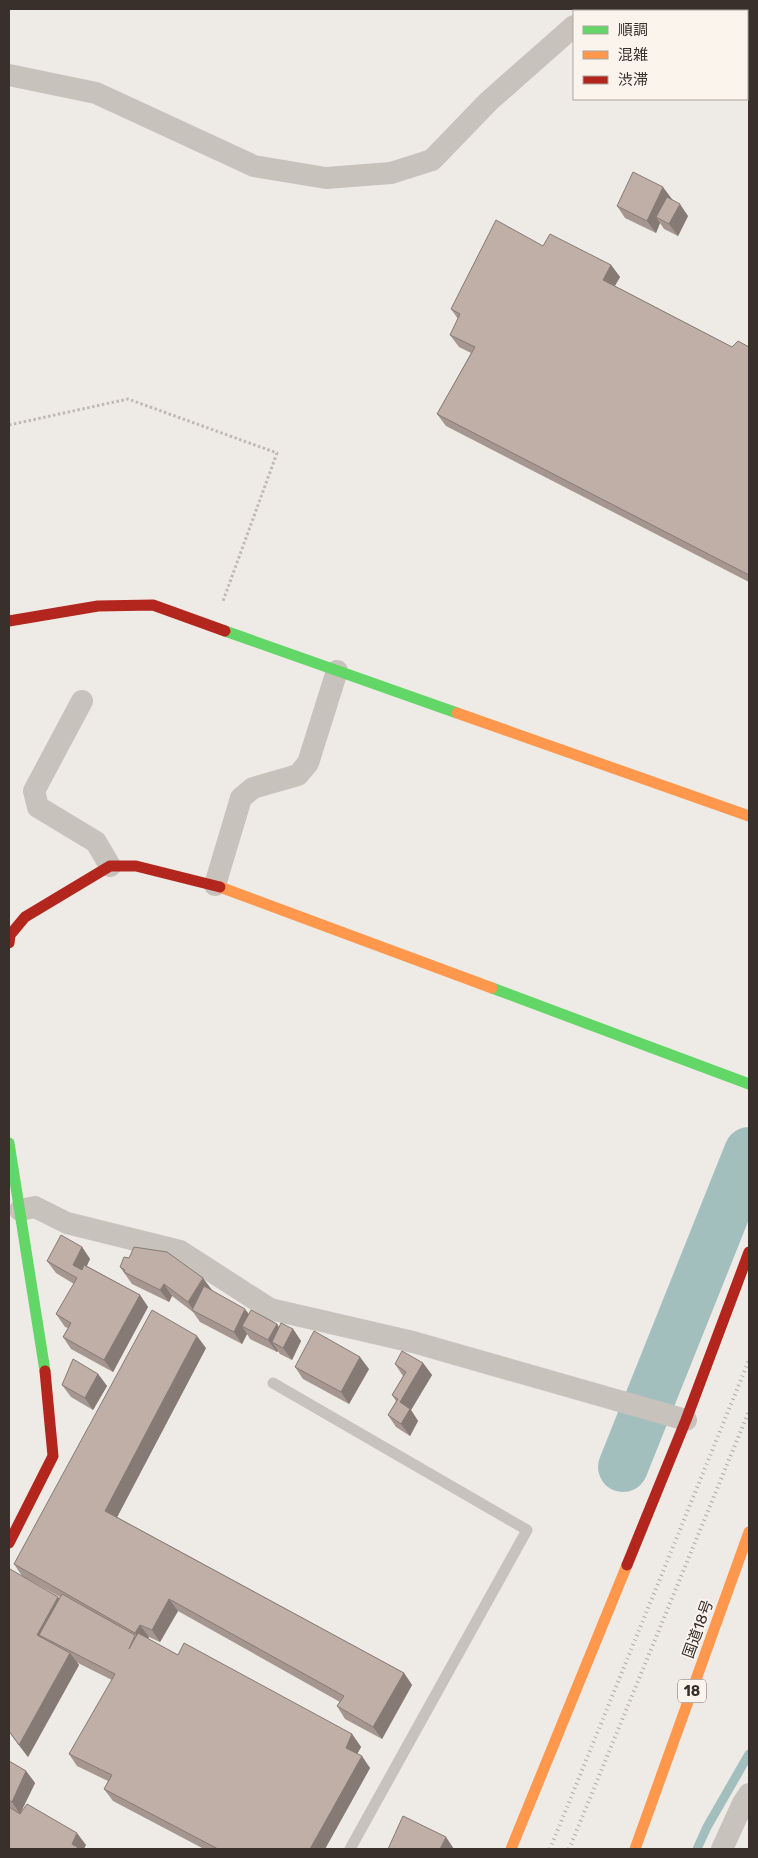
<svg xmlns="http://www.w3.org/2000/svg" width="758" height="1858" viewBox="0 0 758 1858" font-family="Rubik,'Noto Sans JP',sans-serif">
  <rect width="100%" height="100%" fill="#eeeae5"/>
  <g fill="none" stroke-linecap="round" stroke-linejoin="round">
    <polyline stroke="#a2bfbe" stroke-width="9" points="697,1849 707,1827 749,1754"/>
    <polyline stroke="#a2bfbe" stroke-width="50" points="623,1467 749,1152"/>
    <polyline stroke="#c0bab6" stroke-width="3" stroke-dasharray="2.5 2.5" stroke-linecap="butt" points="9,425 128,399 277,453 223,601"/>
    <polyline stroke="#c8c2bd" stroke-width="11" points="273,1383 527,1530 350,1849"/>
    <g stroke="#c8c2bd" stroke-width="22">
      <polyline points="591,11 594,9"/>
      <polyline points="9,75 96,93 254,166 326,178 391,173 432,160 489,101 574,26"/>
      <polyline points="82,701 34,791 38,807 96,842 110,866"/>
      <polyline points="215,885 241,798 253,788 298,775 308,763 337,671"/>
      <polyline points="20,1210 35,1207 67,1223 180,1251 270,1309 413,1342 686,1420"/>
      <polyline points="722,1849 743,1803 749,1794"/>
    </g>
    <g stroke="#63d668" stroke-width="11">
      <polyline points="225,631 457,713"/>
      <polyline points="492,988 749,1084"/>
      <polyline points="9,1143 45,1371"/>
    </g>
    <g stroke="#ff974d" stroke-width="11">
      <polyline points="457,713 749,816"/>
      <polyline points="220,887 492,988"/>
      <polyline points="511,1849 627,1565"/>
      <polyline points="635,1849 749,1532"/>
    </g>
    <g stroke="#b3261e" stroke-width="11">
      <polyline points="9,621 98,606 153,605 225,631"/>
      <polyline points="9,943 10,935 25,917 110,866 136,866 220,887"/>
      <polyline points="9,1543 53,1456 45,1371"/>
      <polyline points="627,1565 686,1420 749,1252"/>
    </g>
    <g stroke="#b0aba7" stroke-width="4" stroke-dasharray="1 4" stroke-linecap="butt">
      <polyline points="550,1849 749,1360"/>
      <polyline points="569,1849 749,1411"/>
    </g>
  </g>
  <g fill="#a59690">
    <polygon points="672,199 688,216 678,236 664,229 660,223 656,233 625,218 617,206"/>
    <polygon points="543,246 611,265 620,277 615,286 732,347 749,347 749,582 446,426 437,414 471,353 459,347 450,335 458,319 451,309"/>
    <polygon points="82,1247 90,1259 87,1266 140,1295 148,1307 113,1372 71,1349 63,1337 68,1328 65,1327 56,1314 74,1284 56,1273 47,1261"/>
    <polygon points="120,1267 212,1290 249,1314 277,1324 279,1328 293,1329 301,1341 292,1360 280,1354 278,1351 277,1352 250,1339 247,1334 242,1344 200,1322 193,1312 172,1296 169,1302 132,1284"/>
    <polygon points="206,1348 117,1517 404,1673 412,1685 382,1739 345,1719 337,1706 340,1702 178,1611 160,1642 149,1637 148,1639 178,1655 352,1734 361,1747 357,1754 370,1768 325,1849 204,1849 113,1801 104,1789 108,1781 77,1766 69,1754 112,1680 76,1662 79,1665 28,1757 9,1732 9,1571 58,1597 59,1599 60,1597 22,1576 14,1564"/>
    <polygon points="423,1363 432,1375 411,1410 418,1421 410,1436 396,1427 388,1415 396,1401 392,1395 403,1376 395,1364"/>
    <polygon points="295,1367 369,1369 349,1404 303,1379"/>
    <polygon points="98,1374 107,1386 93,1410 71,1397 62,1385"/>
    <polygon points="9,1761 26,1771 35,1783 20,1814 86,1845 9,1849"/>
  </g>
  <g fill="#867a75">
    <polygon points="663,187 672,199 656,217 660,223 656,233 647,221"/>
    <polygon points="680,204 688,216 678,236 669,224"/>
    <polygon points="611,265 620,277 611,292 603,280"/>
    <polygon points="82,1247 90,1259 81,1277 73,1265"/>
    <polygon points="203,1278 212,1290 194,1311 188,1302"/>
    <polygon points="164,1284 172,1296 169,1302 160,1290"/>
    <polygon points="140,1295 148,1307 113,1372 104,1360"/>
    <polygon points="245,1309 254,1321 242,1326 247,1334 242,1344 234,1332"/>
    <polygon points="277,1324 285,1336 272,1342 278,1351 277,1352 268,1340"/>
    <polygon points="293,1329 301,1341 292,1360 283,1348"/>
    <polygon points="197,1336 206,1348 114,1523 105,1511"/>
    <polygon points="360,1357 369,1369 349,1404 341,1392"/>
    <polygon points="423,1363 432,1375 411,1410 418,1421 410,1436 401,1424 400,1402"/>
    <polygon points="98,1374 107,1386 93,1410 85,1398"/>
    <polygon points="58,1597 66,1609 39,1635 46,1645 37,1635"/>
    <polygon points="169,1599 178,1611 160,1642 152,1630"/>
    <polygon points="140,1625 149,1637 143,1645 135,1633"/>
    <polygon points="70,1653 79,1665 28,1757 19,1745"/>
    <polygon points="404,1673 412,1685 382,1739 373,1727"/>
    <polygon points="352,1734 361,1747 354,1760 346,1748"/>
    <polygon points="362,1756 370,1768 325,1849 310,1849"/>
    <polygon points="26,1771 35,1783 20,1814 12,1802"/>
    <polygon points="77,1833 86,1845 84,1849 75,1849 72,1844"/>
    <polygon points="446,1837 454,1849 440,1849"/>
  </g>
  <g fill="#c0afa7" stroke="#867a75">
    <polygon points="633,172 663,187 647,221 617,206"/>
    <polygon points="667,197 680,204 669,224 656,217"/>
    <polygon points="496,220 543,246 550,234 611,265 603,280 732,347 738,341 749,347 749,575 437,414 475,347 450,335 460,314 451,309"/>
    <polygon points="61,1235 82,1247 73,1265 82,1270 84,1265 140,1295 104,1360 63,1337 71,1323 56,1314 77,1278 47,1261"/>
    <polygon points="134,1247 167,1252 203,1278 188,1302 164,1284 160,1290 124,1272 125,1270 120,1267 124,1257 129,1258"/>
    <polygon points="204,1286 245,1309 234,1332 192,1310"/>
    <polygon points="152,1310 197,1336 105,1511 404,1673 373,1727 337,1706 344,1696 169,1599 152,1630 140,1625 135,1633 14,1564"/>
    <polygon points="251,1310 277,1324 268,1340 242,1326"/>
    <polygon points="281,1323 293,1329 283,1348 272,1342"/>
    <polygon points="314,1331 360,1357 341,1392 295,1367"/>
    <polygon points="402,1351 423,1363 400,1402 410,1409 401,1424 388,1415 398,1399 392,1395 406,1372 395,1364"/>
    <polygon points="73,1359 98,1374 85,1398 62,1385"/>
    <polygon points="10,1569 58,1597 37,1635 70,1653 19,1745 9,1731 9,1571"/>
    <polygon points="62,1594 135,1635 129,1649 138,1633 178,1655 184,1643 352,1734 346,1748 362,1756 310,1849 218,1849 104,1789 112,1775 69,1754 115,1674 39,1635"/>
    <polygon points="9,1761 26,1771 12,1802 9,1800"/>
    <polygon points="27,1804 77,1833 72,1844 80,1849 9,1849 9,1807 20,1814"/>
    <polygon points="403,1816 446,1837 440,1849 388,1849"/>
  </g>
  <g text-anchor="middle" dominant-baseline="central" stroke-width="4" stroke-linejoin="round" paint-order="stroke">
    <rect fill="#faf4ed" stroke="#736a65" stroke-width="1" x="678" y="1679.5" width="28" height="23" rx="4"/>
    <g font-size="14" font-weight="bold" fill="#392f2b">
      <text x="692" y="1691">18</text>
    </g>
    <g font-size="15" fill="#392f2b" stroke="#faf4ed">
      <text transform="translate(698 1629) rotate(-70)">国道18号</text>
    </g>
  </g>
  <rect width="758" height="1858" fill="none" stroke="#392f2b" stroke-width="20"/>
  <rect x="573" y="10" width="175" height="90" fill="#faf4ed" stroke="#ada59f"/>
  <rect x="583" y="26" width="25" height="8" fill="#63d668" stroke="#ada59f"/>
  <text x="618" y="35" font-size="15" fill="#392f2b">順調</text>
  <rect x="583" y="51" width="25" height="8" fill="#ff974d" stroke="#ada59f"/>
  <text x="618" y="60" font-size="15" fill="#392f2b">混雑</text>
  <rect x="583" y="76" width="25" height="8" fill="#b3261e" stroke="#ada59f"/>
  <text x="618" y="85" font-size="15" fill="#392f2b">渋滞</text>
</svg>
